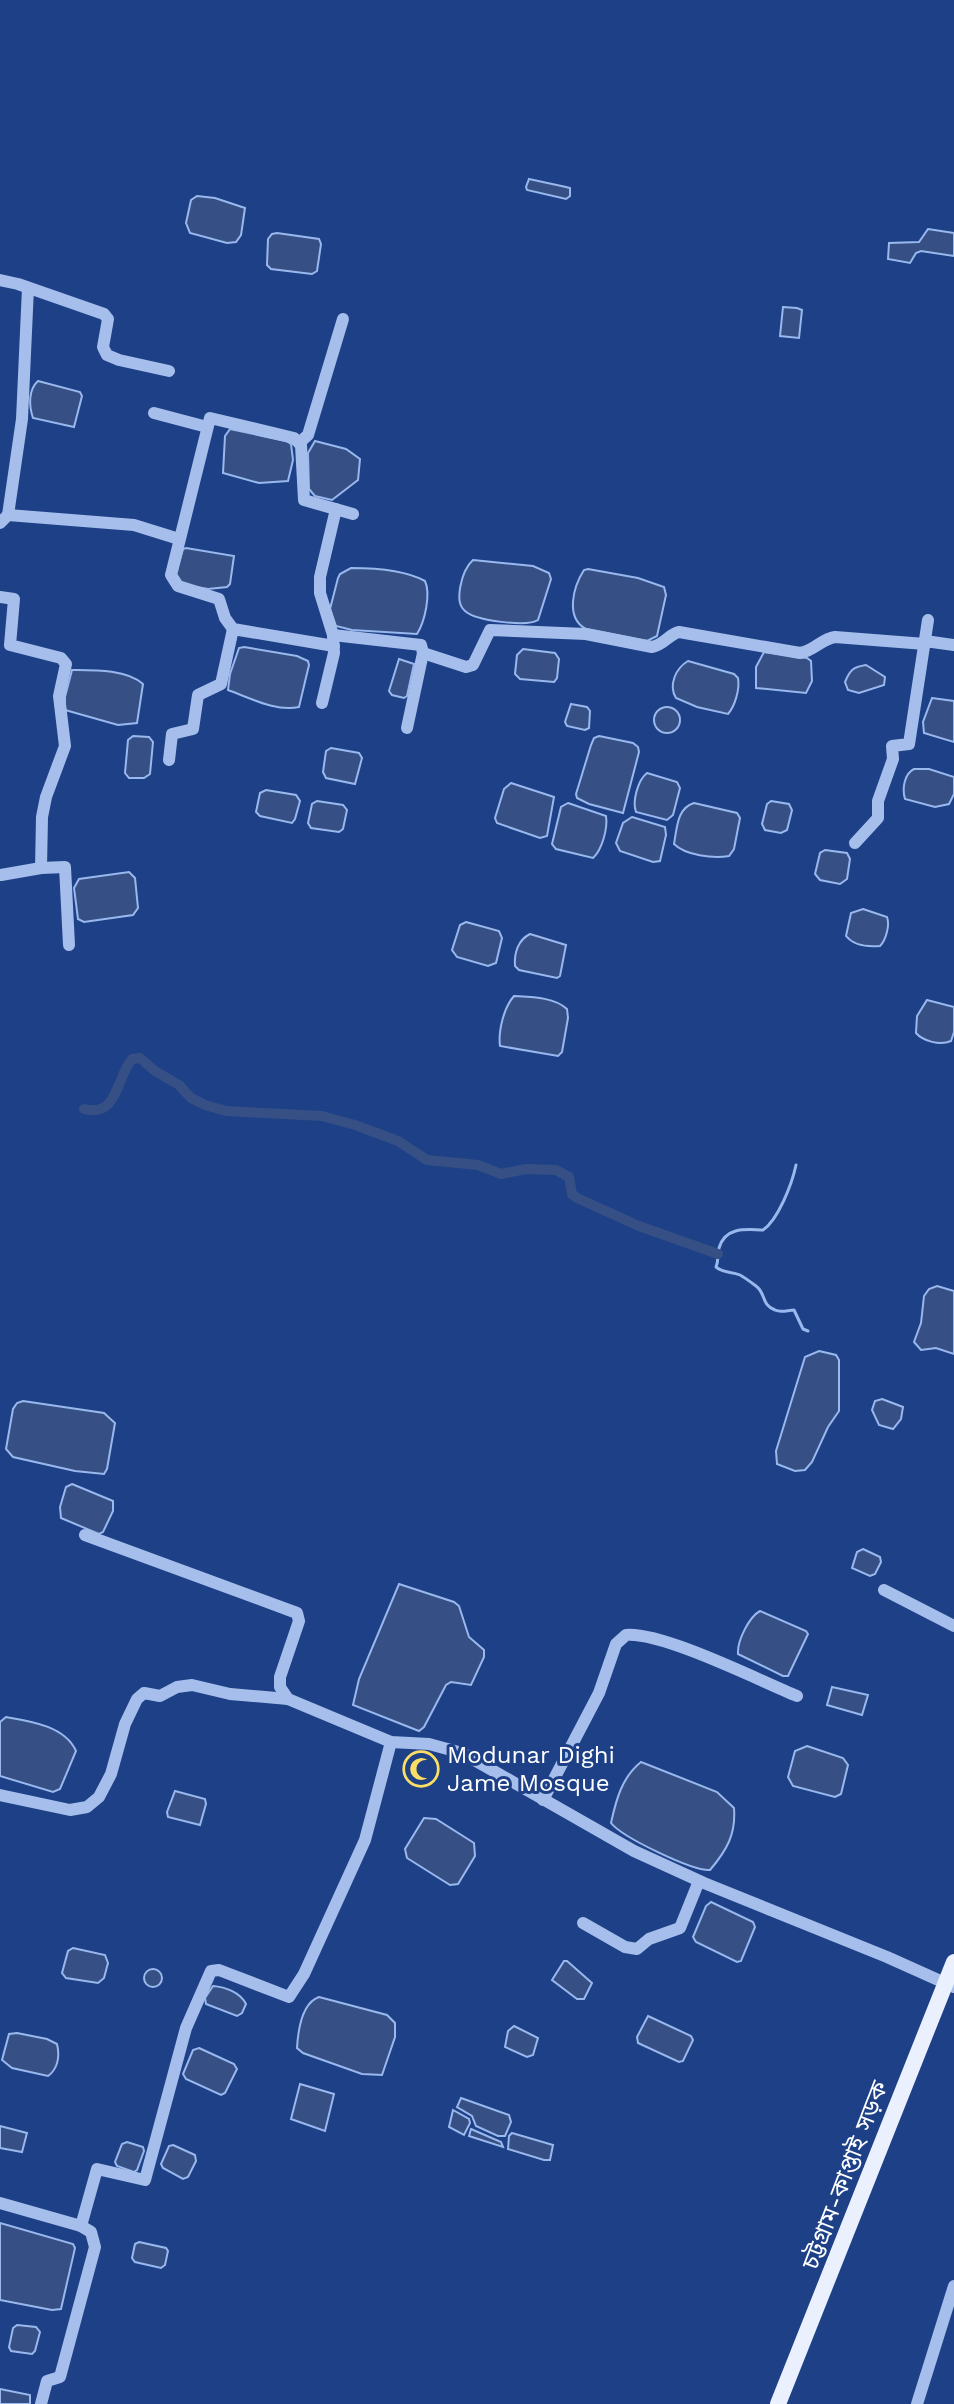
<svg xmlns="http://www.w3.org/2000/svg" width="954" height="2404" viewBox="0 0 954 2404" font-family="'Work Sans','Noto Sans Bengali',sans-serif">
  <rect width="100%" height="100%" fill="#1d4087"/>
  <g fill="#365085" stroke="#99b8ed" stroke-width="2">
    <polygon points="529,179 566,187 570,188 570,196 566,199 527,190 526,187"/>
    <polygon points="197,196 215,198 245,208 241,235 236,242 227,243 190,233 186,223 191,200"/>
    <polygon points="928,229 954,233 954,256 921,251 916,253 910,263 888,259 889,243 919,242"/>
    <polygon points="277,233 319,239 321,244 317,271 312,274 271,269 267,265 268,239 272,234"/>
    <polygon points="783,307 797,308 802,310 799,338 780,336"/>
    <path d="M38,381l42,11 2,4 -8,31 -41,-9c-4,-12 -5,-28 5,-37z"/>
    <polygon points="230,429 286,441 291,444 293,460 288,481 259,483 223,473 225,436"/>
    <polygon points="315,441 346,449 360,459 358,480 332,500 315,496 309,489 308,453"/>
    <polygon points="186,548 234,556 230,584 227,587 208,589 180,584 176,574 183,549"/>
    <path d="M473,560l60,6 16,7 2,6 -13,41c-11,7 -62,1 -73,-9 -7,-6 -6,-15 -5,-23 2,-11 5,-21 13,-28z"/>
    <path d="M351,568c23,0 54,2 74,13 6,13 0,40 -8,53l-65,-4 -16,-4 -6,-17 8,-31 2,-4z"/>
    <path d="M588,569l50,9 26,9 2,8 -9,41 -10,5 -61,-12c-21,-11 -13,-42 -2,-59z"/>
    <path d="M244,647l53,9 11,5 1,4 -10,42c-23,5 -49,-9 -71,-17l2,-16 9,-26z"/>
    <polygon points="523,649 555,653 559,659 557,678 554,682 520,679 515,674 517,655"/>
    <polygon points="764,652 807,658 811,661 812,681 806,693 756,688 756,667"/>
    <polygon points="399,659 414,664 407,696 404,698 392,695 389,691"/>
    <path d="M688,661l46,13 4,4c2,11 -3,28 -10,36l-31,-7 -21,-9c-8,-13 0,-30 12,-37z"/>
    <path d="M866,665l19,12 -1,8 -25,8 -11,-3 -3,-8c5,-12 8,-15 21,-17z"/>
    <path d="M72,670c21,0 55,-1 71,14l-6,39 -19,2 -53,-15v-13z"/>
    <polygon points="932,698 954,701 954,742 924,733 923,722"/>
    <polygon points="571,704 587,707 590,711 589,728 585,730 567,726 565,722"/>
    <circle cx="667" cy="720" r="13"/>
    <polygon points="133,736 149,737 153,742 150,774 144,778 129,778 125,773 128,740"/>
    <polygon points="599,736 633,743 638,747 639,752 623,813 589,804 577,798 576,794 591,745 594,738"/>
    <polygon points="331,748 359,753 362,758 355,784 326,778 323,772 326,751"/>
    <path d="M914,769h15l25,8v17l-5,10 -14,3 -30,-8c-3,-10 -1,-25 9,-30z"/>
    <path d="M647,773l30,9 3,6 -7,27 -6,5 -31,-8c-4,-11 2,-32 11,-39z"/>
    <polygon points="511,783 554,797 547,836 540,838 497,823 495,818 504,789"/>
    <polygon points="266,790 296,795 300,801 295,819 292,823 260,816 256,812 260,793"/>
    <polygon points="317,801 343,805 347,810 343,829 339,832 311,828 308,823 312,804"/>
    <polygon points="771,801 789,804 792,810 787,830 781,833 765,830 762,824 767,804"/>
    <path d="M568,803l38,13c2,12 -4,34 -13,42l-37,-9 -4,-5 9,-37z"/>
    <path d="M694,803l43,10 3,5 -6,31 -5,7c-16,3 -44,-1 -55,-12 3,-16 3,-36 20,-41z"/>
    <polygon points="632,817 665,827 666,835 660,861 653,862 620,851 616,843 623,823"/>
    <polygon points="825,850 847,853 850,859 847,879 840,884 820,880 815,874 820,853"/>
    <polygon points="129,872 135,878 138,908 133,915 84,922 78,919 74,888 79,879"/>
    <path d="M863,909l24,8c3,8 -1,23 -7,29 -12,1 -26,0 -34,-10l5,-23z"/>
    <polygon points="466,922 499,931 502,938 496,963 488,966 457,957 452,950 460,925"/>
    <path d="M530,934l36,11 -6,31 -3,2 -38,-8 -4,-4c-1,-13 3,-26 15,-32z"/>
    <path d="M514,996c17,1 40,1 53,13l1,9 -6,34 -4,4 -58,-10c-2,-15 4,-39 14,-50z"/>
    <path d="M927,1000l27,7v25l-3,9c-11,5 -28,0 -35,-8l1,-17z"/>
    <polygon points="937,1286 954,1291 954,1354 936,1348 921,1350 914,1342 921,1323 924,1296 929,1289"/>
    <polygon points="819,1351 836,1355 839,1360 839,1411 828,1427 812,1462 805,1470 795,1471 777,1464 776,1451 805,1357"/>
    <polygon points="882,1399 903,1407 901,1419 893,1429 879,1425 872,1410 875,1401"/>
    <polygon points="23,1401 104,1413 115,1423 107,1469 104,1474 75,1471 13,1457 6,1449 13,1409 17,1403"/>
    <polygon points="72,1484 113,1501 113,1511 103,1532 99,1534 61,1518 60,1507 66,1487"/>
    <polygon points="863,1549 880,1557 881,1562 875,1574 870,1576 852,1568 857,1552"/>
    <polygon points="399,1584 454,1602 459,1606 469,1637 484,1650 484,1657 471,1685 451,1682 446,1685 424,1727 419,1731 353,1705 359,1679"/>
    <path d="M760,1611l46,20 2,3 -20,42h-5l-45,-22c-1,-13 11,-37 22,-43z"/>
    <polygon points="832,1687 868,1695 862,1715 827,1705"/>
    <path d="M6,1717c24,4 59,9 70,34l-16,38 -7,3 -53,-16v-54z"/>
    <polygon points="807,1746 843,1758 848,1765 841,1794 835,1797 793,1786 788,1777 795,1751"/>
    <path d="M641,1762l76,30 17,16c2,26 -7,42 -24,62 -18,1 -88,-33 -99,-47 5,-23 11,-46 30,-61z"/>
    <polygon points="175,1791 205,1799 206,1804 200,1825 168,1817 167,1812"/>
    <polygon points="424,1818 436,1819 474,1843 475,1856 458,1884 450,1885 407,1858 405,1849"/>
    <polygon points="711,1902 753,1922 755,1927 741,1961 737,1962 696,1942 693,1937 706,1906"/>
    <polygon points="73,1948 105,1955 108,1963 104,1978 98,1983 66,1978 62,1973 68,1951"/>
    <polygon points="564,1961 567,1961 592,1983 584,1999 577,1999 552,1980"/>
    <circle cx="153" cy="1978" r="9"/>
    <path d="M213,1986c12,1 27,6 33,18l-4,9 -5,3 -31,-12 -1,-6z"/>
    <path d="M319,1997l68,18 8,8v14l-13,38 -20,-1 -59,-21 -6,-5c1,-17 5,-45 22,-51z"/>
    <polygon points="648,2016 691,2036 693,2040 683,2061 679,2062 638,2043 637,2037"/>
    <polygon points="514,2026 538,2038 533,2055 527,2057 505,2047 508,2031"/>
    <path d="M17,2033l30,6 10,5c3,12 1,25 -9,32l-36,-8 -10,-8 7,-26z"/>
    <polygon points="199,2048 234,2064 237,2069 225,2093 221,2095 186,2079 183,2074 193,2050"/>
    <polygon points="300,2084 334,2094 325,2131 291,2119"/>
    <polygon points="461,2098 509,2115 511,2122 505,2136 498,2136 476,2126 472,2116 457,2107"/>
    <polygon points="453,2110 469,2119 470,2123 464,2135 449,2127"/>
    <polygon points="0,2126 27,2133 22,2152 0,2148"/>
    <polygon points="471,2129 501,2142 503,2147 469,2136"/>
    <polygon points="512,2133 553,2145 550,2160 544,2160 508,2149 509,2136"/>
    <polygon points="127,2142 143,2147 144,2151 137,2170 134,2172 117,2166 115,2162 122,2144"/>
    <polygon points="173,2145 195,2155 196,2161 188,2177 183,2179 163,2168 161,2164 169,2146"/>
    <polygon points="0,2223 73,2244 75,2248 61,2309 52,2310 0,2300"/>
    <polygon points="139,2242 166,2248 168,2251 165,2265 161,2268 135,2262 132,2258 135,2244"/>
    <polygon points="17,2325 36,2327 40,2332 35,2351 32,2354 11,2351 9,2347 13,2328"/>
    <polygon points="0,2389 30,2395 30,2404 0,2404"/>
  </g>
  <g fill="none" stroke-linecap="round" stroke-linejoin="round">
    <path stroke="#99b8ed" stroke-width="3" d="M796,1165c-4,19 -18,55 -33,65 -18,-1 -38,-3 -44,18 -2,7 0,12 -3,19 8,7 15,4 24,8 4,2 12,8 16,11 10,7 5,19 19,24 6,3 13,0 19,0l9,19 5,2"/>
    <path stroke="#365085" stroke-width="10" d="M84,1109c34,9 32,-31 48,-50l8,-1 15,13 24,14 12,13 14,7 21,6 96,5 33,9 43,16 29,19 51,5 23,9 25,-5 30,1 13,7 3,17 5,4 62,28 79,28"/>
    <g stroke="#a6beeb" stroke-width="12">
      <polyline points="0,280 18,284 104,314 108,319 103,347 107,355 119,360 169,371"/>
      <polyline points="154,413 207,427"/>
      <polyline points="299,443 308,435 343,319"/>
      <polyline points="8,515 22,419 28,288"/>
      <polyline points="0,523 8,515 134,525 179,539"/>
      <polyline points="0,597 14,599 10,645 61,658 66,664 59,696 65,746 46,797 42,817 41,868 1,875"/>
      <polyline points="333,635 421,645 423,653 407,728"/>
      <polyline points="925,641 954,645"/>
      <polyline points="334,646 233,629 225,618 219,599 178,586 171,575 210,418 294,438 301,445 304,500 353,514"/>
      <path d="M423,653l43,14 7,-2 17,-35 96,4 66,13c12,-2 17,-13 27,-15l121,21c14,-2 21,-14 35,-16l90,7"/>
      <polyline points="322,703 334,653 333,635 320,593 320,577 336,509"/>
      <polyline points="169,760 172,734 193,729 198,695 221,684 233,629"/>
      <polyline points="855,843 878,818 878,801 893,759 892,746 909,744 928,620"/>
      <polyline points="41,868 65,867 69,945"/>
      <polyline points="85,1535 297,1613 299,1621 280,1677 280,1687 288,1699"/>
      <polyline points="884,1590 954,1626"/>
      <polyline points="0,1795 70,1810 87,1807 99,1797 111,1774 125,1724 137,1699 144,1693 160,1696 177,1687 192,1685 230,1694 288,1699 391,1742 429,1744 462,1753 634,1851 704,1883 887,1957 954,1987"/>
      <path d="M543,1800l56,-107 17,-49 10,-9c37,-3 132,45 171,61"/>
      <polyline points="583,1923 625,1947 637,1949 649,1939 680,1928 699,1881"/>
      <polyline points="0,2203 81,2226"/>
      <polyline points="41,2404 47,2381 60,2377 95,2247 91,2232 81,2226 97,2169 145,2180 186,2028 211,1971 219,1970 289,1997 304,1974 365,1840 391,1742"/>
      <polyline points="917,2404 954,2286"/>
    </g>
    <polyline stroke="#ebf0fe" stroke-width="16" points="778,2404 954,1962"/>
  </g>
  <defs>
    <symbol id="mosque-ring" viewBox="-11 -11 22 22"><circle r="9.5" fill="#1d4087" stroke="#fbdf64" stroke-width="1.5"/><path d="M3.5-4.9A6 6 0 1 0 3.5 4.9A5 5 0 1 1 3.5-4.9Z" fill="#fbdf64"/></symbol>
  </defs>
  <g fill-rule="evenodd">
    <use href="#mosque-ring" x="401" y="1749" width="40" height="40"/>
  </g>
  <g text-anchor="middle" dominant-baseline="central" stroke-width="6" stroke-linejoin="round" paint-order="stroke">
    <g font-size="24" fill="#fff" stroke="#1d4087" text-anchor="start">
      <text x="447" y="1755">Modunar Dighi<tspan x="447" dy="28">Jame Mosque</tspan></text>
    </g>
    <g font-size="24" fill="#fff" stroke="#1d4087">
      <text transform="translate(845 2175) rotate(-69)">চট্টগ্রাম-কাপ্তাই সড়ক</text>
    </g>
  </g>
</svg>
